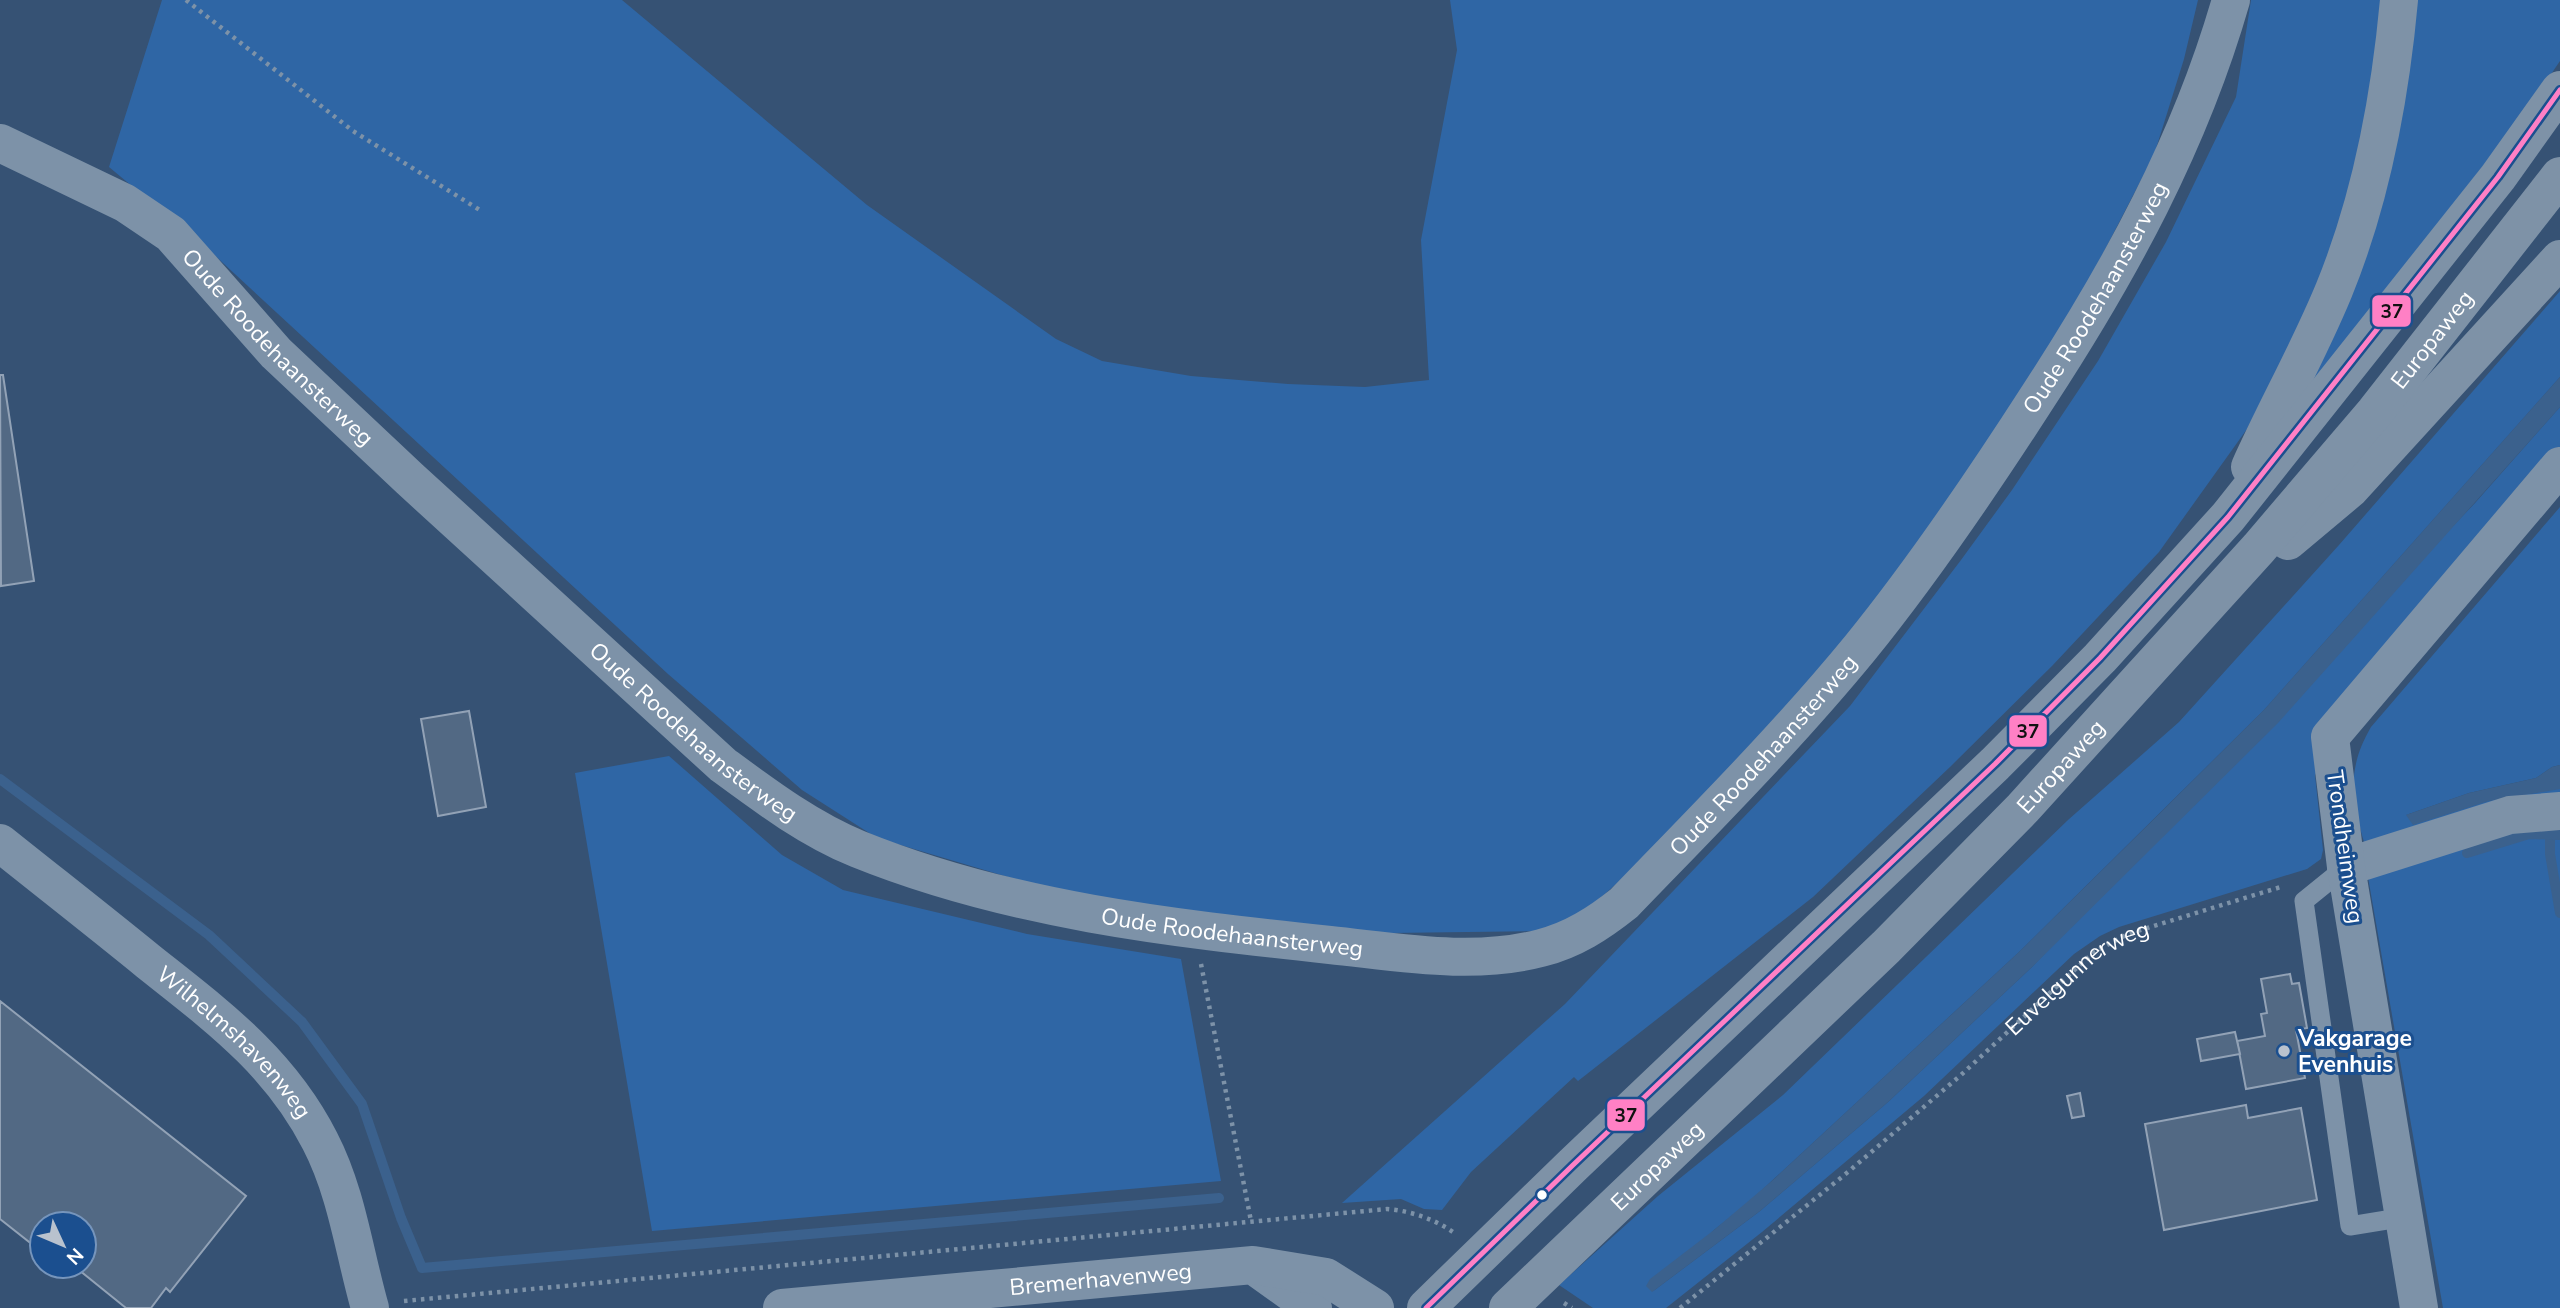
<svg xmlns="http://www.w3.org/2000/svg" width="2560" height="1308" viewBox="0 0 2560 1308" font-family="'Nunito Sans',sans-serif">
  <rect width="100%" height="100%" fill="#365274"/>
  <g fill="#2f66a5">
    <polygon points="162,0 622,0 867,205 1056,339 1102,361 1191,376 1288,384 1365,387 1429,380 1421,240 1457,50 1450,0 2198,0 2184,59 2154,155 2054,348 1843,651 1642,861 1580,916 1543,931 1390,933 1224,922 1062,893 877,838 802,790 668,674 210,251 109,167"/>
    <polygon points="2251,0 2386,0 2369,129 2316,298 2247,429 2159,552 2052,666 1950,767 1813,897 1578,1081 1574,1077 1471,1172 1442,1210 1424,1209 1401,1199 1342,1203 1565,1004 1850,706 1961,560 2012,490 2098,361 2166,242 2236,97"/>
    <polygon points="2411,0 2560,0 2560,61 2530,105 2285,423"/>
    <polygon points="2560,291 2560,377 2264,710 2018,953 1749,1202 1714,1230 1652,1292 1760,1211 1888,1102 2032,967 2475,503 2560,407 2560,450 2315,775 2323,850 2321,859 2307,869 2119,927 2100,936 2074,954 1924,1096 1762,1232 1666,1308 1593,1308 1559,1285 1658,1196 1783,1095 2068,820 2179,722 2339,545"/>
    <path d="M2560,507v258l-8,2 -16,11 -67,15 -63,22 150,-26h4v12l-196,41c-13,-44 -17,-74 7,-115z"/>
    <polygon points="669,756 782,855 843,890 1027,934 1181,959 1221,1181 652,1231 575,773"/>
    <polygon points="2528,824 2560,826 2560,1308 2443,1308 2368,877"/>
  </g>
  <g fill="#3b618d">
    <polygon points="2560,377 2560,407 2278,723 2032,967 1888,1102 1760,1211 1652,1292 1646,1286 1650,1279 1714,1230 1773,1180 2018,953 2147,826 2264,710"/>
    <polygon points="2560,765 2560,789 2489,801 2413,825 2406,815 2469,793 2536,778 2552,767"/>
  </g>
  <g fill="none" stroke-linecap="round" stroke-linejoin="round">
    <g stroke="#3b618d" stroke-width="10">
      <polyline points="0,779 209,935 302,1022 362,1104 401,1218 422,1268 1219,1198"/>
      <polyline points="2550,835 2550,854 2560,913"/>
      <polyline points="2467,853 2529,834 2560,835"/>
    </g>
  </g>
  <g fill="#526984" stroke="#92a2b6" stroke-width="2">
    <polygon points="0,375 3,375 34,581 1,586"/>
    <polygon points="469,711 486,807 438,816 421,719"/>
    <polygon points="2290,974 2292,984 2299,983 2307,1028 2296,1030 2305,1078 2246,1089 2237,1041 2265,1036 2261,1014 2267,1013 2261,979"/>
    <polygon points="0,1001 246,1196 170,1292 166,1288 151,1308 126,1308 74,1266 84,1266 84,1224 42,1224 42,1241 38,1238 33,1245 0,1219"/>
    <polygon points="2235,1032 2240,1054 2201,1061 2197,1039"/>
    <polygon points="2080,1093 2084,1116 2072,1118 2067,1096"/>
    <polygon points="2246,1105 2248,1118 2301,1108 2317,1200 2164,1230 2145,1124"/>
  </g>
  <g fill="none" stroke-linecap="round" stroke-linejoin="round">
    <g stroke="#7d92a8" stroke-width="4.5" stroke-dasharray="3.5 5" stroke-linecap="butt">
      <polyline points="186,0 353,131 483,212"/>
      <polyline points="1201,964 1251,1221"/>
      <path d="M404,1301l983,-92c24,2 47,10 66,23"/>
      <polyline points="1564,1303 1572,1308"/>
      <path id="s1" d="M1680,1308l168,-136 113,-97 133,-123 34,-18 156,-48"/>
    </g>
    <polyline stroke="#7d92a8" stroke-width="19" points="2346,867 2304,901 2350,1226 2405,1217"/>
    <g stroke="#7d92a8" stroke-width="38">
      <path id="s2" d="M0,143l125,60 46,31 105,119 134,126 313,286c42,31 86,64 135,84 151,61 312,79 472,96 68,7 143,21 211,3 32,-8 58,-25 83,-45 81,-84 163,-166 236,-255 65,-80 123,-166 179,-253 81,-124 151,-252 192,-395"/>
      <path id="s3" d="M0,843c50,40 100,79 149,119 68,54 131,100 171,179 27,52 34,111 50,167"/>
      <polyline points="2346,867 2510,815 2560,811"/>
      <polyline points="1260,1270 1313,1308"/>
      <path id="s4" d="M782,1308l471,-43 73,12 49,31"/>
      <polyline points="2419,1308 2346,867 2330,737 2560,466"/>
    </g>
    <g stroke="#7e92a7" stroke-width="38">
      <path d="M2250,467c27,-60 59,-116 84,-177 38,-93 56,-191 65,-290"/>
      <polyline points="2288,541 2350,489 2560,259"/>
      <polyline points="1426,1308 1573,1165 1995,764 2100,658 2228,517 2498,177 2560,90"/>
      <path id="s5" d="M1508,1308l378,-361 137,-139 236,-260 116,-136 185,-236"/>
    </g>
    <defs>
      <polyline id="bus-1" points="1426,1308 1573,1165 1995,764 2100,658 2228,517 2498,177 2560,90"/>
    </defs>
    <use href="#bus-1" stroke="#1b4f8f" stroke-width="10"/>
    <use href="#bus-1" stroke="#ff80c5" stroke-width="5"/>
  </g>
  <circle fill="#b9c2ce" stroke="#1b4f8f" stroke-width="2.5" cx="2284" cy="1051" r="7"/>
  <circle fill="#fff" stroke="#1b4f8f" stroke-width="2.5" cx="1542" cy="1195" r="6"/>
  <g text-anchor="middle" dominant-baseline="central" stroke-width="6" stroke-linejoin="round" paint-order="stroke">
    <g font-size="23" fill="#fff" stroke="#1b4f8f">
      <text stroke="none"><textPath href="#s2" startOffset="2681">Oude Roodehaansterweg</textPath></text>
      <text stroke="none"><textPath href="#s5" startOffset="1340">Europaweg</textPath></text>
      <text stroke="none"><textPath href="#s2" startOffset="350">Oude Roodehaansterweg</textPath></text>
      <text stroke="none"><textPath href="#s2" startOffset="917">Oude Roodehaansterweg</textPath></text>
      <text stroke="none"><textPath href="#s2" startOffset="2114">Oude Roodehaansterweg</textPath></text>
      <text stroke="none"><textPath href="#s5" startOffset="774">Europaweg</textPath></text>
      <text transform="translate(2345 847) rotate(82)">Trondheimweg</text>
      <text stroke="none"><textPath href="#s2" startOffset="1505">Oude Roodehaansterweg</textPath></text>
      <text stroke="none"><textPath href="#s1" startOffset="518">Euvelgunnerweg</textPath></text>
      <text stroke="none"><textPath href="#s3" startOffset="308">Wilhelmshavenweg</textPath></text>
      <text stroke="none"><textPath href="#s5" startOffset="206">Europaweg</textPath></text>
      <text stroke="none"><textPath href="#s4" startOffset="320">Bremerhavenweg</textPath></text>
    </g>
    <g font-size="23" font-weight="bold" fill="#fff" stroke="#1b4f8f" text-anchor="start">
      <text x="2298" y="1038">Vakgarage<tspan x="2298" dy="26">Evenhuis</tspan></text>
    </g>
  </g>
  <g stroke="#1b4f8f" stroke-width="2.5">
    <rect x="2371" y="294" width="41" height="34" rx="7" fill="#ff80c5"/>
    <rect x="2008" y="714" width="40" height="34" rx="7" fill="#ff80c5"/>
    <rect x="1606" y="1098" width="40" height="34" rx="7" fill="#ff80c5"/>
  </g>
  <g font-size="19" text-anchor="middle" font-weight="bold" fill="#111">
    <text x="2392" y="318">37</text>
    <text x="2028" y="738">37</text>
    <text x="1626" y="1122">37</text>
  </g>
  <g transform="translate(63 1245) rotate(134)"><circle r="33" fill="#1b4f8f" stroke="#7695bc" stroke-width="2"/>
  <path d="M0-5L12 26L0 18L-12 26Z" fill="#b9c2ce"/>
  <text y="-10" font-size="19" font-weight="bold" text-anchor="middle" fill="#ffffff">N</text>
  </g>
</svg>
